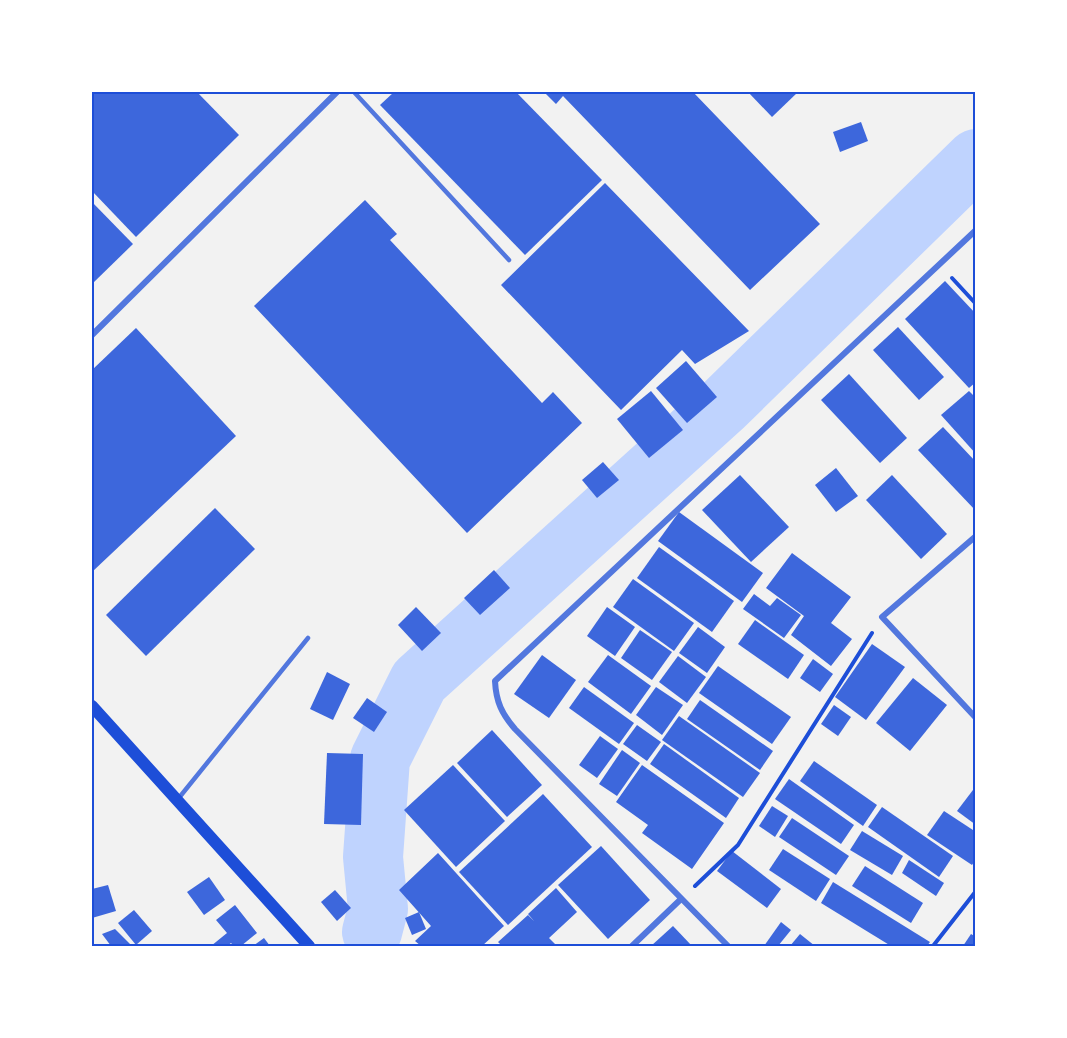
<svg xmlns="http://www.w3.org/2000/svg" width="1067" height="1038" viewBox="0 0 1067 1038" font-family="'Roboto Condensed',sans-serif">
  <rect width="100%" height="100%" fill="#f2f2f2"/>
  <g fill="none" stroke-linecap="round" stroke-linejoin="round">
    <polyline stroke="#bfd3fe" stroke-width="60" points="372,932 378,909 373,857 380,759 419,681 723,406 976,159"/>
  </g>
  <g fill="#3d67dc">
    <polygon points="92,92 197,92 239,135 136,237 92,191"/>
    <polygon points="394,92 516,92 602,180 525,255 380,105"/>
    <polygon points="544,92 693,92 820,224 750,290 563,96 556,104"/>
    <polygon points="748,92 798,92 772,117"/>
    <polygon points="861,122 868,141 840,152 833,132"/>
    <polygon points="605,183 749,331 695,364 682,350 621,410 501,285"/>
    <polygon points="365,200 397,234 390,240 542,403 553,392 582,423 467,533 254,306"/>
    <polygon points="92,202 133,244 92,284"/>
    <polygon points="945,281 976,314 976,382 969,388 905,319"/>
    <polygon points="898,327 944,377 919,400 873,350"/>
    <polygon points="136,328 236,436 92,572 92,370"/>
    <polygon points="686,361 717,397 687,423 656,388"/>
    <polygon points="849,374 907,438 880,463 821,400"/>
    <polygon points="651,391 683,430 649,458 617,419"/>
    <polygon points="969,391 976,398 976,454 941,415"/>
    <polygon points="943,427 976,462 976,511 918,450"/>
    <polygon points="603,462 619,480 597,498 582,480"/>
    <polygon points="836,468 858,496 836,512 815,485"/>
    <polygon points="740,475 789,527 751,562 702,510"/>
    <polygon points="892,475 947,534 921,559 866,500"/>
    <polygon points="215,508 255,549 146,656 106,615"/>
    <polygon points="679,512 763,573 742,602 658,541"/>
    <polygon points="659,547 734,601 712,632 637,578"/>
    <polygon points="792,553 851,597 831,623 852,639 831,666 791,635 804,616 766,588"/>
    <polygon points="494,570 510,588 480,615 464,598"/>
    <polygon points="633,579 694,623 674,651 613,607"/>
    <polygon points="754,594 770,606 777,598 801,615 784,638 743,609"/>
    <polygon points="416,607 441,633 422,651 398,625"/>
    <polygon points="607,607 635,627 615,656 587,636"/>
    <polygon points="755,620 804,655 788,679 738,644"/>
    <polygon points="698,627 725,647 707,673 679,653"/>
    <polygon points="640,630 672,652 652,680 621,658"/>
    <polygon points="872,644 905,667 866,720 835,697"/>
    <polygon points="542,655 576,680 549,718 514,694"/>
    <polygon points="608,655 651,686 631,714 588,682"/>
    <polygon points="678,656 706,677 687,703 659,682"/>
    <polygon points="813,659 833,674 820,692 800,678"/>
    <polygon points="718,666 791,717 772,744 699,693"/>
    <polygon points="327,672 350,684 333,720 310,709"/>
    <polygon points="913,678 947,705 910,751 876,723"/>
    <polygon points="584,687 634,723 619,744 569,708"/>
    <polygon points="656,687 683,705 662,735 636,715"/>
    <polygon points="367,698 387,712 374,732 353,718"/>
    <polygon points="700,700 773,751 760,770 687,719"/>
    <polygon points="834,705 851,717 838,736 821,724"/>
    <polygon points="679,716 760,773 743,797 662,740"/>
    <polygon points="637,725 661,742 647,761 623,744"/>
    <polygon points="492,730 542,785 507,817 457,763"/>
    <polygon points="600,736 618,749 597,778 579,765"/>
    <polygon points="664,744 739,798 726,818 650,764"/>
    <polygon points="622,750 640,763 617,796 599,784"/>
    <polygon points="327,753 363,754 361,825 324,824"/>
    <polygon points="814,761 877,805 863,826 800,781"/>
    <polygon points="453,765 505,821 456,867 404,810"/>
    <polygon points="642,765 724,823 692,869 642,833 648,825 616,802"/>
    <polygon points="789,779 854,825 841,844 775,799"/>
    <polygon points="976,786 976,825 957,811"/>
    <polygon points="543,794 592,847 508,925 459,872"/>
    <polygon points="772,806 788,816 775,837 759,826"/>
    <polygon points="882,807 953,856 939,877 868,827"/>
    <polygon points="944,811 976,832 976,859 972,865 927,835"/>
    <polygon points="792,818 849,856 836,875 779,837"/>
    <polygon points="862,831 903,856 892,875 850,850"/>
    <polygon points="601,846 650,900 608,939 558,885"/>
    <polygon points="783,849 830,879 816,901 769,870"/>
    <polygon points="732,851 781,889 767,908 717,871"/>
    <polygon points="438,853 504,926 482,946 421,946 415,941 431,926 399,890"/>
    <polygon points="909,860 944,883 936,896 902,873"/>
    <polygon points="865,866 923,903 911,923 852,886"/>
    <polygon points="209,877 225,900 204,915 187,892"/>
    <polygon points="833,882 930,942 927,946 891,946 821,903"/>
    <polygon points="108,885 116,911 92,918 92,889"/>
    <polygon points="556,888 577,912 549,938 557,946 502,946 498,942 528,915 534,921 528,914"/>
    <polygon points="335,890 351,908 337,921 321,902"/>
    <polygon points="235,905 257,933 241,946 234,946 231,943 227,946 211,946 227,933 216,920"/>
    <polygon points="134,910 152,931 136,945 118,923"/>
    <polygon points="419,912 426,929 412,935 405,918"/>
    <polygon points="781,922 791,930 778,946 764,946"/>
    <polygon points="673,926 692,946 651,946"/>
    <polygon points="115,929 132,946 111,946 102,934"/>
    <polygon points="800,934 815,946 790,946"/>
    <polygon points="971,934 976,937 976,946 963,946"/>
    <polygon points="264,938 270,946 253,946"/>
  </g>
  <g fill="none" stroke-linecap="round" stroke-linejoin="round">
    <g stroke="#1d4ed8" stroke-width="4">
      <polyline points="952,278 976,304"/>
      <polyline points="695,886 738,845 872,633"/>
      <polyline points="933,946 976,891"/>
    </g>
    <g stroke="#5277de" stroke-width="4.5">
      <polyline points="354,92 509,260"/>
      <polyline points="178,799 308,638"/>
    </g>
    <g stroke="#5277de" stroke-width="6">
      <polyline points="92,335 337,92"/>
      <polyline points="976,536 882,617 976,718"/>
      <polyline points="632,946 681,899"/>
      <path d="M728,946l-213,-217c-13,-15 -19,-27 -20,-48l481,-451"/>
    </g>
    <polyline stroke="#1d4ed8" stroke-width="12" points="92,706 309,946"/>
  </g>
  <rect width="1067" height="1038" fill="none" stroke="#ffffff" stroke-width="186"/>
  <rect x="93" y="93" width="881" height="852" fill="none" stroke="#1d4ed8" stroke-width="2"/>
</svg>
